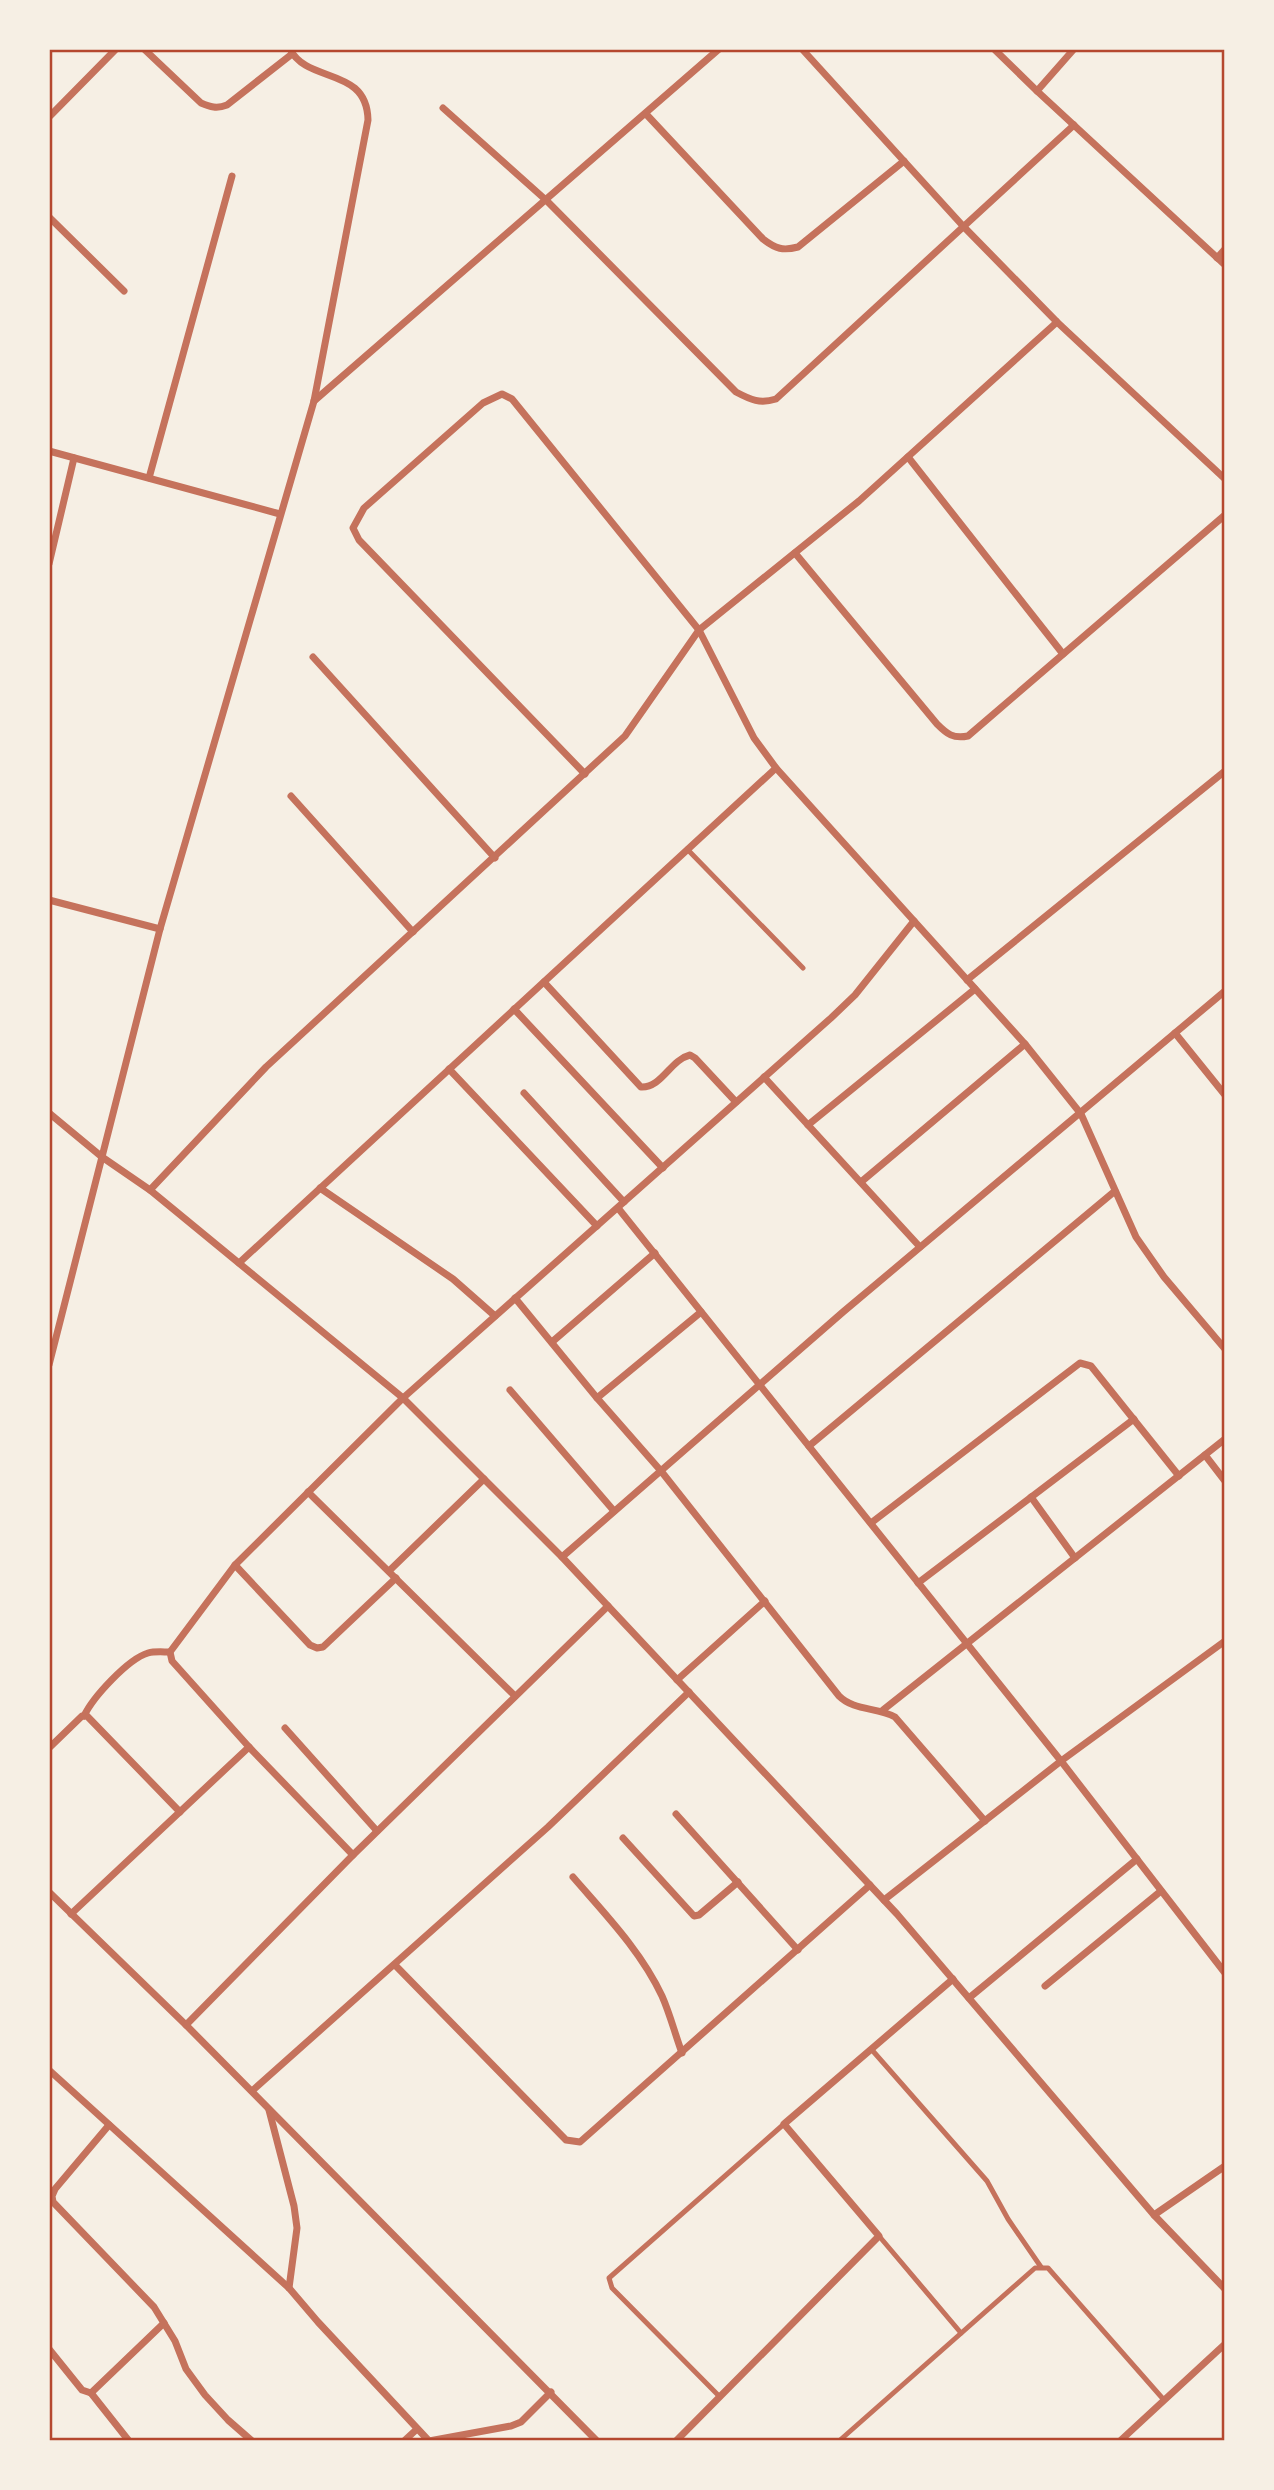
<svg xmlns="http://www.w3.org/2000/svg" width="1274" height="2490" viewBox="0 0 1274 2490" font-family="'Exo 2',sans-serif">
  <rect width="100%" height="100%" fill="#f6efe4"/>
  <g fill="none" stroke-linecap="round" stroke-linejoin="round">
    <g stroke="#c5725c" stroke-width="5">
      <polyline points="687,849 803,968"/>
      <polyline points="872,2050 987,2181 1008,2219 1041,2267"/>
      <polyline points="879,2236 961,2333"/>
      <polyline points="720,2397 612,2288 609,2278 784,2124"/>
      <polyline points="839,2441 1035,2268 1048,2268 1164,2400"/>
    </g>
    <g stroke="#c5725c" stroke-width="7">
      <path d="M144,49l57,54c9,4 16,6 26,2l65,-51"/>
      <polyline points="802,49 963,226 1057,322 1225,479"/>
      <polyline points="994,49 1037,91"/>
      <polyline points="1074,49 1037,91 1225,265"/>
      <path d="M443,108l104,93 189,191c15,8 24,12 40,7l298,-274"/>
      <path d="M646,114l117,125c13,10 20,12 35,8l106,-86"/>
      <polyline points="49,117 116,49"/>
      <polyline points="49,217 124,291"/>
      <polyline points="1217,258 1225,249"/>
      <polyline points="314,401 719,49"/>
      <polyline points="49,451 280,514"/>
      <polyline points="908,457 1063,654"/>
      <polyline points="149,478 232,176"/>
      <path d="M795,553l142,171c10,10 16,15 31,12l257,-221"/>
      <polyline points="49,564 74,458"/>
      <polyline points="313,657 495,858"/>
      <polyline points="585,774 359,540 353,528 364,508 483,403 502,394 512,399 699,630 754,738 776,768 1025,1044 1081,1114 1136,1237 1164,1277 1225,1349"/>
      <polyline points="291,796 413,932"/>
      <polyline points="49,900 160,929"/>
      <polyline points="967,980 1225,771"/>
      <path d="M544,982l97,105c21,1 29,-27 49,-32l5,3 41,44"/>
      <polyline points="514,1009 663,1168"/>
      <polyline points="1175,1033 1225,1095"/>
      <polyline points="449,1069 597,1226"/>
      <polyline points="764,1077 920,1247"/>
      <polyline points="524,1093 624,1202"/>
      <polyline points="49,1113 102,1157 150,1190 403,1398 562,1557 897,1914 1154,2215 1225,2289"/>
      <polyline points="808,1125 975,989"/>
      <polyline points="861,1182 1025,1044"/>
      <polyline points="320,1188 453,1279 495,1316"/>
      <polyline points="150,1190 266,1067 625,736 699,630 859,501 1057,322"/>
      <polyline points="618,1208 1061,1761 1225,1973"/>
      <polyline points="239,1263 776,768"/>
      <path d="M515,1298l82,100 64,73 178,225c15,15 38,11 56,21l90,104"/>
      <polyline points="552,1342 655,1253"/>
      <path d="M49,1365l111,-436 154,-528 54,-281c-1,-54 -61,-36 -78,-71"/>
      <polyline points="510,1390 614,1511"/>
      <polyline points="597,1398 701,1312"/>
      <polyline points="809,1446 1115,1191"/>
      <polyline points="1205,1455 1225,1481"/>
      <polyline points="308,1492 515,1696"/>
      <polyline points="1031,1497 1075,1558"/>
      <polyline points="871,1523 1080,1363 1091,1366 1179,1476"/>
      <polyline points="562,1557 843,1312 1225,991"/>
      <polyline points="235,1565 310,1645 317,1648 323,1647 396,1578"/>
      <polyline points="389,1571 484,1479"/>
      <polyline points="918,1583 1134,1419"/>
      <polyline points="677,1680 765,1601"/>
      <polyline points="883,1710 1225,1439"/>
      <path d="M84,1716c9,-19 44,-57 64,-63 7,-2 15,-1 22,-1"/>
      <polyline points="285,1728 377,1831"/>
      <polyline points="49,1748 82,1716 87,1716 180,1812"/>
      <polyline points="676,1814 798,1950"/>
      <polyline points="623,1838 694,1916 699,1915 738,1882"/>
      <polyline points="353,1855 249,1747 172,1661 170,1652 235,1565 403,1398 831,1018 855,995 914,921"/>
      <path d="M573,1877c32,37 68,74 89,119 8,18 13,38 20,57"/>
      <polyline points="49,1892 186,2025 597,2441"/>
      <polyline points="884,1900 1061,1761 1225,1641"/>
      <polyline points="71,1914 249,1747"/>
      <polyline points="395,1965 566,2140 580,2142 870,1885"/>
      <polyline points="1045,1986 1161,1891"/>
      <polyline points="969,1998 1137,1859"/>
      <polyline points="186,2025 353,1855 608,1606"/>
      <polyline points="49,2070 289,2288 318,2322 429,2441 511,2426 521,2422 551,2392"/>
      <polyline points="252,2091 548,1827 689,1692"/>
      <polyline points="269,2110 294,2206 297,2228 289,2288"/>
      <polyline points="109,2125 55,2189 52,2196 53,2202 154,2307 175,2341 186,2369 205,2395 228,2420 252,2441"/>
      <polyline points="1154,2215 1225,2166"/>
      <polyline points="49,2349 82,2390 91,2393 164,2323"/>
      <polyline points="91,2393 129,2441"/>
      <polyline points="404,2441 417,2429"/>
      <polyline points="676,2441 879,2236 784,2124 953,1979"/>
      <polyline points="1120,2441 1225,2344"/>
    </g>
  </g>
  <rect width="1274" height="2490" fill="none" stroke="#f6efe4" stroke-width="102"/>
  <rect x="51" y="51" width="1172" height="2388" fill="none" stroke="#b5482f" stroke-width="2.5"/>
</svg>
